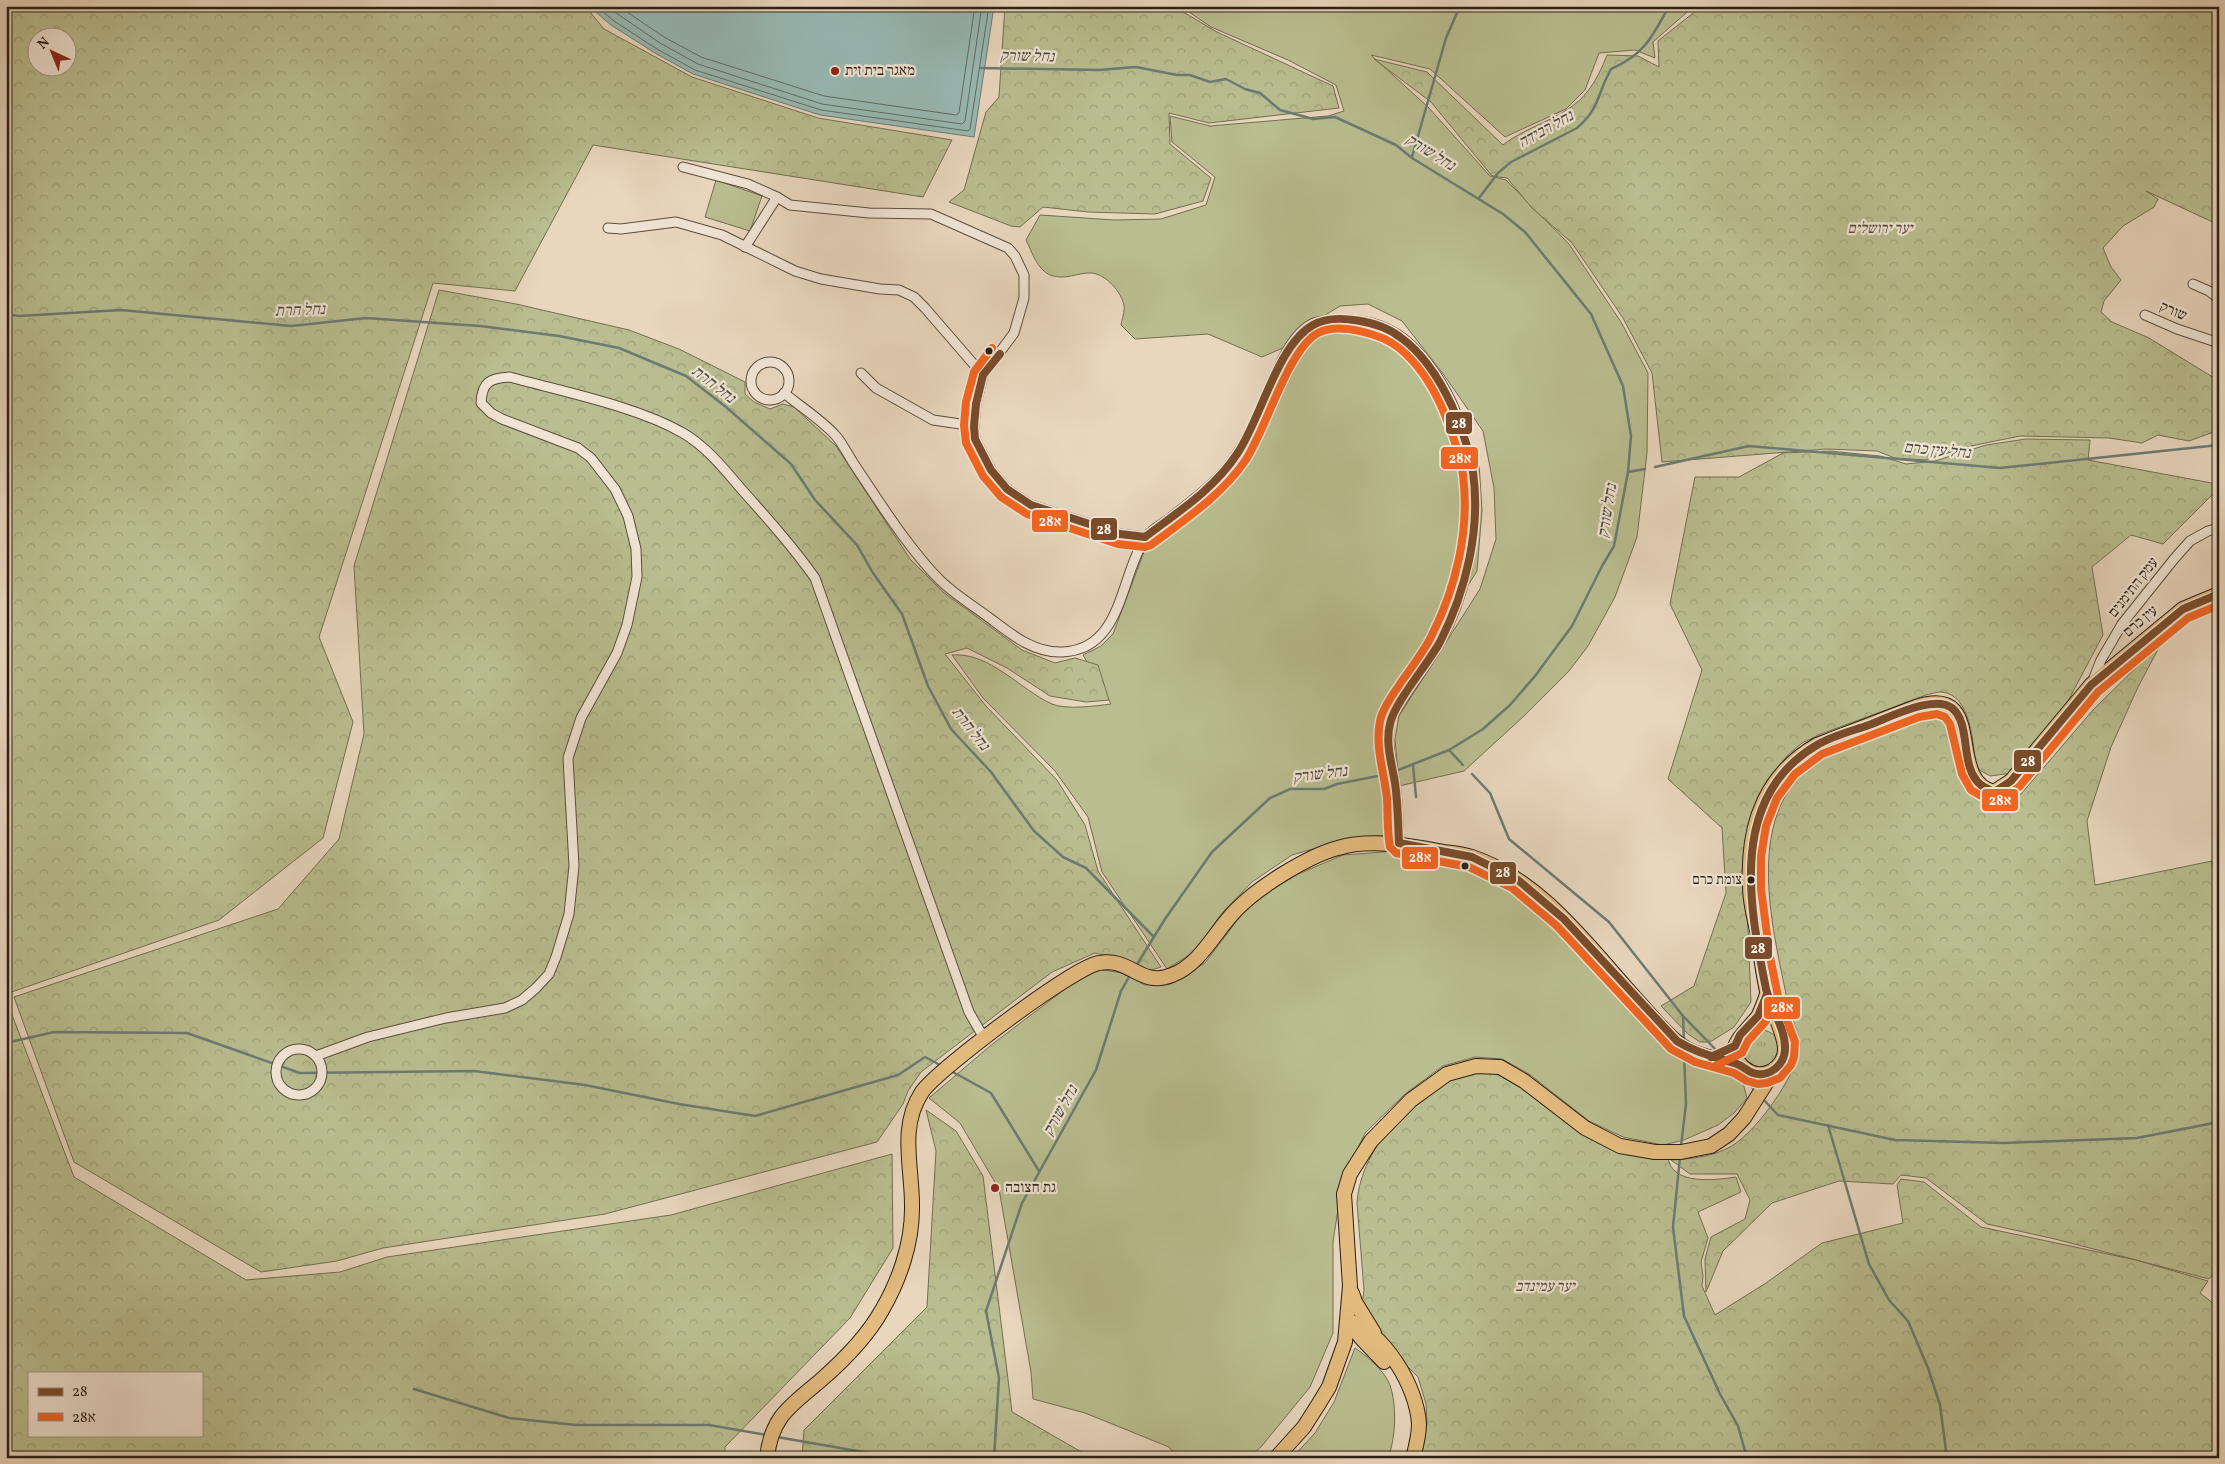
<svg xmlns="http://www.w3.org/2000/svg" width="2225" height="1464" viewBox="0 0 2225 1464" font-family="Vollkorn,'Frank Ruhl Libre',serif">
  <defs>
    <pattern id="forest-crowns" width="20" height="18" patternUnits="userSpaceOnUse" patternTransform="scale(1.25)"><rect width="20" height="18" fill="#b9bd8f"/><path d="M2 6a3 3 0 1 1 6 0M12 15a3 3 0 1 1 6 0" fill="none" stroke="#9fa27a"/></pattern>
    <pattern id="park-tufts" width="24" height="20" patternUnits="userSpaceOnUse" patternTransform="scale(1.25)"><rect width="24" height="20" fill="#b9bd8f"/><path d="M3 7l-1-3M5 7V3M7 7l1-3M15 17l-1-3M17 17v-4M19 17l1-3" fill="none" stroke="#9fa27a"/></pattern>
  </defs>
  <rect width="100%" height="100%" fill="#e8d6bd"/>
  <filter id="stains"><feTurbulence type="fractalNoise" baseFrequency=".004" numOctaves="4"/><feColorMatrix values="0 0 0 0 .2 0 0 0 0 .09 0 0 0 0 .02 0 0 0 .5 -.17"/></filter>
  <radialGradient id="worn" r=".72"><stop offset=".6" stop-color="#630" stop-opacity="0"/><stop offset="1" stop-color="#630" stop-opacity=".3"/></radialGradient>
  <g fill="#b9bd8f" stroke="#726e51">
    <path d="M1180,6h514l-41,36 2,16 -20,-8 -36,3 -14,37 -19,19 -61,28 -75,-68 -59,-14 57,52 62,69 16,4 63,64 52,78 27,51 -1,80 -10,84 -22,60 -27,49 -19,25 -45,45 -60,55 -65,15 -4,-47 4,-23 81,-127 16,-50 -2,-51 -11,-57 -39,-56 -42,-54 -34,-17 -28,2 -31,19 -24,22 -23,10 -54,-23 -73,5 -14,-14c1,-6 4,-14 3,-20 -3,-13 -17,-30 -32,-32 -14,-1 -27,8 -42,2 -13,-6 -18,-23 -24,-35l14,-25 74,5 47,-1 45,-14 9,-28 -43,-35 -2,-26 40,10 118,-10 16,-5 -8,-26 -48,-25 -77,-33z"/>
    <polygon points="716,180 762,196 750,231 705,217"/>
    <path d="M1358,319l44,21 31,39 33,57 13,27 3,47 -5,61 -35,56 -39,55 -27,44 12,58v51l-44,5 -52,15 -40,27 -30,31 -28,39 -27,17 -65,-97 -14,-55 -33,-46 -72,-73 -31,-43c38,-3 67,34 100,49 14,6 44,2 59,0l-28,-49 18,-9 12,-12 37,-98 63,-46 26,-27 25,-32 43,-87 15,-14 14,-9z"/>
    <polygon points="1395,851 1467,863 1514,884 1556,922 1657,1036 1690,1063 1736,1076 1743,1083 1747,1098 1734,1113 1718,1125 1684,1140 1663,1145 1623,1137 1589,1121 1529,1074 1502,1059 1475,1057 1443,1066 1405,1094 1365,1133 1342,1183 1333,1242 1333,1333 1310,1387 1261,1447 1248,1458 1177,1458 1169,1447 1085,1413 1033,1399 1031,1372 999,1189 960,1123 929,1098 990,1046 1073,983 1098,969 1122,973 1145,985 1174,980 1205,963 1251,902 1296,875 1343,855"/>
    <path d="M1355,1348c13,9 29,22 35,37 7,20 6,53 -2,73h-96l23,-25 19,-31z"/>
  </g>
  <g fill="url(#forest-crowns)" stroke="#726e51" fill-rule="evenodd">
    <path d="M6,6h579l19,23 88,48 126,41 134,22 -29,57 -330,-52 -78,146 -82,-8 -114,354 34,85 -30,116 -104,82 -213,74zM38,38h30v30h-30z"/>
    <polygon points="1005,6 1173,6 1217,32 1333,86 1339,108 1209,123 1169,113 1170,144 1211,178 1203,201 1155,214 1088,212 1043,207 1020,227 1011,226 949,202 964,190 986,112 999,97"/>
    <path d="M1702,6h517v219l-73,-34 12,8 -4,8 -31,19 -20,22 8,19 10,13 -17,21 -3,11 11,10 37,16 70,43v49l-30,11 -31,-6 -16,8 -33,-5 -89,-2 -49,10 -46,14 -30,-2 -18,-7 -51,-2 -164,13 -10,-89 -29,-55 -51,-75 -40,-35 -25,-30 -15,-2 -61,-74 -57,-43 53,13 76,73c25,-20 64,-27 84,-53 9,-11 15,-24 20,-37l31,1 21,11 -1,-26z"/>
    <polygon points="439,290 516,304 629,330 679,349 745,382 745,394 754,402 770,409 783,404 794,407 836,446 910,559 943,592 1022,650 1055,663 1075,658 1098,665 1109,700 1086,702 1050,696 1007,668 967,648 945,654 986,706 1057,780 1085,825 1098,871 1161,967 1145,972 1124,960 1095,953 1052,972 921,1072 908,1091 903,1104 877,1142 605,1214 383,1248 337,1261 261,1272 74,1162 14,997 278,909 339,839 364,734 354,566"/>
    <path d="M2026,439l64,1 -2,20 129,24 -3,9 -51,51 -32,-9 -39,32 11,68 -35,66 -56,72 -22,3 -14,-8c-3,-22 -4,-74 -35,-76 -5,0 -10,2 -15,3l-105,39 -19,9 -14,12 -21,25 -22,77 6,145 -17,25 -24,15h-10l-12,-8 -27,-28 33,-20 32,-93 -4,-65 -54,-49 34,-109 -32,-66 25,-127h44l44,-24 47,-2 50,5 26,8 29,-3 51,-16z"/>
    <path d="M2162,642l-24,45 -27,60 -24,74 8,64 117,-24 7,33v374l-10,11 -154,-40 -68,-15 -61,-46 -25,-3 -8,9 -54,-3 -67,22 -49,48 -17,41 -1,-33 6,-22 34,-18 5,-19 -13,-26h-47l-19,-14c19,-1 38,-3 55,-11 27,-11 73,-76 74,-105 0,-5 -10,-31 -12,-40 -13,-66 -39,-161 5,-220 4,-5 8,-10 12,-14 6,-6 16,-10 23,-14 33,-19 71,-35 107,-47 6,2 13,5 16,10 5,9 6,24 8,34 7,39 22,59 62,41l72,-84z"/>
    <path d="M6,999l68,178 172,103 94,-8 47,-15 284,-42 221,-61 1,94 -43,70 -125,129v11h-719zM29,1373h172v62h-172z"/>
    <path d="M1469,1072h24l13,4 76,53 86,28c3,29 48,23 68,20l5,15 -43,20 10,26 -7,24 2,14 -1,10 13,29 51,-32 56,-40 81,-20 -6,-38 4,-6 23,3 57,45 155,33 72,21 -8,12 19,15v150h-798l6,-37 -1,-17 -8,-27 -27,-27 -9,-15 -21,-24 3,-21 -7,-87c4,-59 60,-111 112,-131z"/>
    <polygon points="926,1110 956,1131 983,1176 1012,1412 1092,1458 802,1458 804,1430 927,1307 936,1151"/>
  </g>
  <circle fill="url(#park-tufts)" stroke="#726e51" cx="1761" cy="1049" r="19"/>
  <polygon fill="#97b9b4" stroke="#6b7b74" points="589,6 994,6 974,137 820,115 693,74 655,53 611,25"/>
  <g fill="none" stroke-linecap="round" stroke-linejoin="round">
    <g stroke="#606c64" stroke-width="1">
      <polyline points="596,6 614,21 657,49 695,70 821,110 968,131 970,129 989,6"/>
      <polyline points="606,6 660,43 698,64 822,104 962,124 965,121 982,6"/>
      <polyline points="618,6 664,37 701,57 824,96 956,115 959,113 975,6"/>
    </g>
    <g stroke="#6b7b74" stroke-width="2.5">
      <polyline points="981,68 1099,70 1136,67 1177,75 1190,75 1210,82 1226,79 1245,89 1260,93 1280,110 1313,119 1335,117 1396,145 1412,158 1503,214 1525,232 1591,314 1623,386 1631,436 1628,472 1614,546 1602,566 1572,626 1535,676 1510,705 1483,729 1449,750 1388,774 1337,784 1324,789 1290,789 1270,798 1212,852 1165,919 1136,966"/>
      <polyline points="1412,157 1446,38 1460,6"/>
      <path d="M1479,198l19,-25 13,-11 66,-34c23,-20 20,-34 34,-59 33,-14 42,-33 58,-63"/>
      <polyline points="6,314 19,316 121,310 291,326 366,318 480,326 559,336 619,348 686,376 726,407 791,464 815,500 857,545 873,573 902,614 928,686 951,729 991,772 1034,831 1063,857 1086,868 1153,936"/>
      <polyline points="1655,467 1749,446 2000,468 2219,445"/>
      <polyline points="1628,472 1645,469"/>
      <polyline points="1449,750 1463,765"/>
      <polyline points="1413,765 1416,797"/>
      <polyline points="1472,774 1490,793 1509,839 1609,922 1683,1016 1720,1054"/>
      <polyline points="1683,1017 1684,1042"/>
      <polyline points="6,1043 54,1032 187,1033 300,1073 474,1071 585,1085 679,1104 755,1116 898,1075 925,1057 942,1066"/>
      <polyline points="951,1071 991,1093 1039,1171"/>
      <polyline points="1736,1071 1755,1090"/>
      <polyline points="1762,1098 1778,1115 1895,1140 2004,1143 2137,1138 2219,1122"/>
      <polyline points="1828,1125 1869,1264 1889,1300 1908,1321 1928,1368 1940,1405 1947,1458"/>
      <polyline points="1681,1146 1686,1104 1684,1052"/>
      <polyline points="1680,1157 1673,1227 1684,1316 1720,1394 1738,1426 1747,1458"/>
      <polyline points="414,1389 509,1418 576,1425 709,1425 767,1435"/>
      <polyline points="777,1437 869,1453 882,1458"/>
      <polyline points="994,1458 999,1378 986,1311 1022,1203 1096,1070 1121,991 1130,975"/>
    </g>
    <defs>
      <g id="street">
        <polyline points="683,167 748,184 777,197 790,205 869,213 931,214 1008,248 1015,256 1024,275 1024,298 1014,333 983,375 976,404 974,426 975,439 991,470 1007,489 1031,505 1120,534 1145,537"/>
        <polyline points="608,228 621,229 676,222 722,235 795,271 821,279 880,289 899,290 914,297 925,308 983,375"/>
        <polyline points="745,247 777,197"/>
        <polyline points="2193,284 2209,291 2219,299"/>
        <polyline points="2145,315 2177,329 2219,343"/>
        <circle cx="770" cy="381" r="19"/>
        <polyline points="861,373 876,388 933,420 974,426"/>
        <path d="M784,393c17,14 38,27 52,43 7,8 12,19 18,28 16,24 32,49 49,72 12,16 25,33 39,46 15,14 33,25 49,37 21,16 43,34 71,33 60,-2 58,-74 82,-112 5,-9 17,-15 25,-21 24,-19 51,-38 68,-65 7,-11 14,-23 20,-35 13,-26 28,-84 57,-96 8,-3 18,-3 27,-3 29,0 51,6 72,27 75,75 76,206 27,295 -15,27 -36,51 -50,79 -5,24 4,47 6,71 2,17 2,34 3,51"/>
        <polyline points="2092,683 2101,660 2122,624 2174,559 2190,541 2208,531 2219,528"/>
        <circle cx="299" cy="1072" r="23"/>
        <path d="M316,1056l52,-19 78,-19 59,-10 17,-8 14,-12 13,-14 7,-17 13,-43 5,-48 -6,-108 13,-40 36,-65 10,-28 10,-48 -1,-28 -8,-33 -13,-27 -24,-31 -13,-10 -76,-29 -11,-6 -10,-10c1,-21 9,-25 29,-26 53,15 126,29 173,56 24,14 42,37 60,58 25,28 50,56 72,87l154,434 15,26"/>
      </g>
      <g id="primary">
        <path d="M1767,994c-2,7 -5,14 -8,21 -10,16 -40,32 -15,53 8,7 19,8 28,3 8,-5 13,-13 13,-22 0,-15 -13,-38 -17,-54 -5,-19 -7,-40 -10,-60 -3,-15 -8,-32 -8,-48 -3,-60 13,-111 67,-142l99,-38c73,-24 28,73 78,85l17,-11 80,-96 92,-76 36,-15"/>
        <polyline points="1352,1293 1355,1302 1374,1333"/>
        <path d="M1348,1321c37,12 69,66 71,103 0,11 -3,23 -6,34"/>
        <polyline points="1350,1324 1362,1339 1384,1362"/>
        <path d="M767,1458c4,-42 25,-53 54,-78 23,-20 46,-43 61,-70 17,-29 30,-66 30,-101 1,-40 -14,-81 10,-117 16,-23 152,-125 177,-129 32,-6 41,25 73,12 29,-11 43,-44 64,-65 22,-23 72,-54 102,-62 32,-10 74,-2 106,4 9,1 19,2 28,5 69,23 117,90 164,142 16,17 31,38 51,50 17,9 37,11 54,17"/>
        <polyline points="1276,1458 1304,1427 1318,1405 1329,1387 1345,1342 1350,1286 1344,1194 1350,1174 1371,1141 1411,1100 1447,1074 1476,1066 1500,1067 1524,1081 1585,1128 1620,1146 1655,1152 1681,1152 1711,1146 1729,1134 1744,1118 1775,1069"/>
      </g>
    </defs>
    <use href="#street" stroke="#5a4d3e" stroke-width="11"/>
    <use href="#primary" stroke="#2a1f13" stroke-width="16"/>
    <use href="#street" stroke="#f0e4d4" stroke-width="9"/>
    <use href="#primary" stroke="#e4bb7e" stroke-width="14"/>
    <defs>
      <g id="bus-1">
        <path d="M1000,354l-17,21 -7,29 -2,22 1,13 16,31 16,19 24,16 89,29 25,3c33,-25 69,-48 92,-83 24,-35 40,-109 76,-129 22,-13 68,-3 87,12 24,17 40,43 52,69 9,21 18,44 21,66 8,57 -7,119 -33,170 -12,22 -46,61 -50,82 -5,19 2,40 5,59 3,20 3,40 4,60l73,14 46,23 46,39 113,122c19,12 39,16 60,23 6,2 10,7 16,9 15,5 31,-7 32,-23 1,-21 -14,-41 -19,-61 -17,-84 -38,-192 51,-244 15,-9 35,-14 52,-20 19,-7 65,-31 83,-17 20,16 7,60 29,77 4,3 9,5 13,7l17,-11 80,-96 92,-76 36,-15"/>
        <polyline points="1711,1057 1735,1046 1740,1035 1758,1016 1767,994"/>
      </g>
      <g id="bus-2">
        <path d="M992,348l-18,24 -8,30 -2,23 2,18 17,33 18,21 26,17 91,30 27,3 6,-2c33,-25 70,-49 94,-84 21,-31 43,-112 73,-128 21,-11 64,1 81,15 20,16 34,39 44,62 8,21 17,43 20,65 7,55 -7,113 -32,162 -11,23 -47,63 -51,84 -5,26 4,51 7,77 1,16 0,33 3,49l6,6 73,14 43,21 45,38 114,123 24,13 39,11 13,8 11,3 9,-1 13,-5 11,-13 3,-8 1,-15 -17,-46 -8,-39 -9,-68v-32l5,-31 11,-28 18,-24 27,-20 97,-37 18,-3 8,3 5,7 12,50 9,16 19,11h8l21,-14 79,-95 90,-74 31,-13"/>
        <polyline points="1715,1066 1742,1053 1748,1041 1766,1021 1776,998"/>
      </g>
    </defs>
    <use href="#bus-1" stroke="#f0e4d4" stroke-width="11"/>
    <use href="#bus-2" stroke="#f0e4d4" stroke-width="11"/>
    <use href="#bus-1" stroke="#7a4b2a" stroke-width="8"/>
    <use href="#bus-2" stroke="#f26522" stroke-width="8"/>
  </g>
  <g fill="#8f2418" stroke="#f0e4d4" stroke-width="2">
    <circle cx="835" cy="71" r="5"/>
    <circle cx="995" cy="1188" r="5"/>
  </g>
  <g fill="#2a1f13" stroke="#f0e4d4" stroke-width="2">
    <circle cx="989" cy="351" r="4.5"/>
    <circle cx="1465" cy="866" r="4.5"/>
    <circle cx="1751" cy="880" r="4.5"/>
  </g>
  <g text-anchor="middle" dominant-baseline="central" stroke-width="4.5" stroke-linejoin="round" paint-order="stroke">
    <g font-size="14" fill="#2a1f13" stroke="#f0e4d4" text-anchor="end">
      <text x="1742" y="880">צומת כרם</text>
    </g>
    <g font-size="15" fill="#2a1f13" stroke="#f0e4d4" text-anchor="start">
      <text x="845" y="71">מאגר בית זית</text>
      <text x="1005" y="1188">גת חצובה</text>
    </g>
    <g font-size="15" font-style="italic" fill="#554e38" stroke="#f0e4d4">
      <text x="1880" y="229">יער ירושלים</text>
      <text x="1545" y="1287">יער עמינדב</text>
    </g>
    <g font-size="15" fill="#2a1f13" stroke="#f0e4d4">
      <text transform="translate(2173 312) rotate(23)">שורק</text>
      <text transform="translate(2134 588) rotate(-52)">עמק התימנים</text>
      <text transform="translate(2141 622) rotate(-40)">עין כרם</text>
    </g>
    <g font-size="16" font-style="italic" fill="#4b4d43" stroke="#f0e4d4">
      <text transform="translate(1027 57) rotate(1)">נחל שורק</text>
      <text transform="translate(1546 130) rotate(-29)">נחל רבידה</text>
      <text transform="translate(1430 153) rotate(32)">נחל שורק</text>
      <text transform="translate(300 311) rotate(-2)">נחל חרת</text>
      <text transform="translate(713 385) rotate(38)">נחל חרת</text>
      <text transform="translate(1937 451) rotate(5)">נחל עין כרם</text>
      <text transform="translate(1608 511) rotate(-81)">נחל שורק</text>
      <text transform="translate(970 729) rotate(52)">נחל חרת</text>
      <text transform="translate(1320 775) rotate(-7)">נחל שורק</text>
      <text transform="translate(1061 1111) rotate(-61)">נחל שורק</text>
    </g>
  </g>
  <g stroke="#f0e4d4" stroke-width="2">
    <rect x="1445" y="411" width="28" height="24" rx="5" fill="#7a4b2a"/>
    <rect x="1440" y="446" width="39" height="24" rx="5" fill="#f26522"/>
    <rect x="1031" y="509" width="38" height="24" rx="5" fill="#f26522"/>
    <rect x="1090" y="517" width="28" height="24" rx="5" fill="#7a4b2a"/>
    <rect x="2013" y="749" width="29" height="24" rx="5" fill="#7a4b2a"/>
    <rect x="1981" y="788" width="38" height="24" rx="5" fill="#f26522"/>
    <rect x="1401" y="846" width="38" height="24" rx="5" fill="#f26522"/>
    <rect x="1489" y="861" width="28" height="24" rx="5" fill="#7a4b2a"/>
    <rect x="1744" y="936" width="29" height="24" rx="5" fill="#7a4b2a"/>
    <rect x="1763" y="996" width="38" height="24" rx="5" fill="#f26522"/>
  </g>
  <g font-size="14" text-anchor="middle" font-weight="bold" fill="#fff">
    <text x="1459" y="428">28</text>
    <text x="1460" y="463">28א</text>
    <text x="1050" y="526">28א</text>
    <text x="1104" y="534">28</text>
    <text x="2028" y="766">28</text>
    <text x="2000" y="805">28א</text>
    <text x="1420" y="862">28א</text>
    <text x="1503" y="877">28</text>
    <text x="1758" y="953">28</text>
    <text x="1782" y="1012">28א</text>
  </g>
  <rect width="2225" height="1464" fill="none" stroke="#e8d6bd" stroke-width="25"/>
  <rect x="8" y="8" width="2210" height="1449" fill="none" stroke="#2a1f13" stroke-width="2.5"/>
  <rect x="12" y="12" width="2200" height="1439" fill="none" stroke="#2a1f13"/>
  <rect x="28" y="1372" width="175" height="65" fill="#f0e4d4" stroke="#a19587"/>
  <rect x="38" y="1388" width="25" height="8" fill="#7a4b2a" stroke="#a19587"/>
  <text x="72" y="1396" font-size="15" fill="#2a1f13">28</text>
  <rect x="38" y="1413" width="25" height="8" fill="#f26522" stroke="#a19587"/>
  <text x="72" y="1422" font-size="15" fill="#2a1f13">28א</text>
  <g transform="translate(52 52) rotate(316)"><circle r="24" fill="#f0e4d4" stroke="#a19587"/>
  <path d="M0-4L9 19L0 12L-9 19Z" fill="#8f2418"/>
  <text y="-8" font-size="14" font-weight="bold" text-anchor="middle" fill="#2a1f13">N</text>
  </g>
  <rect width="100%" height="100%" filter="url(#stains)"/>
  <rect width="100%" height="100%" fill="url(#worn)"/>
</svg>
